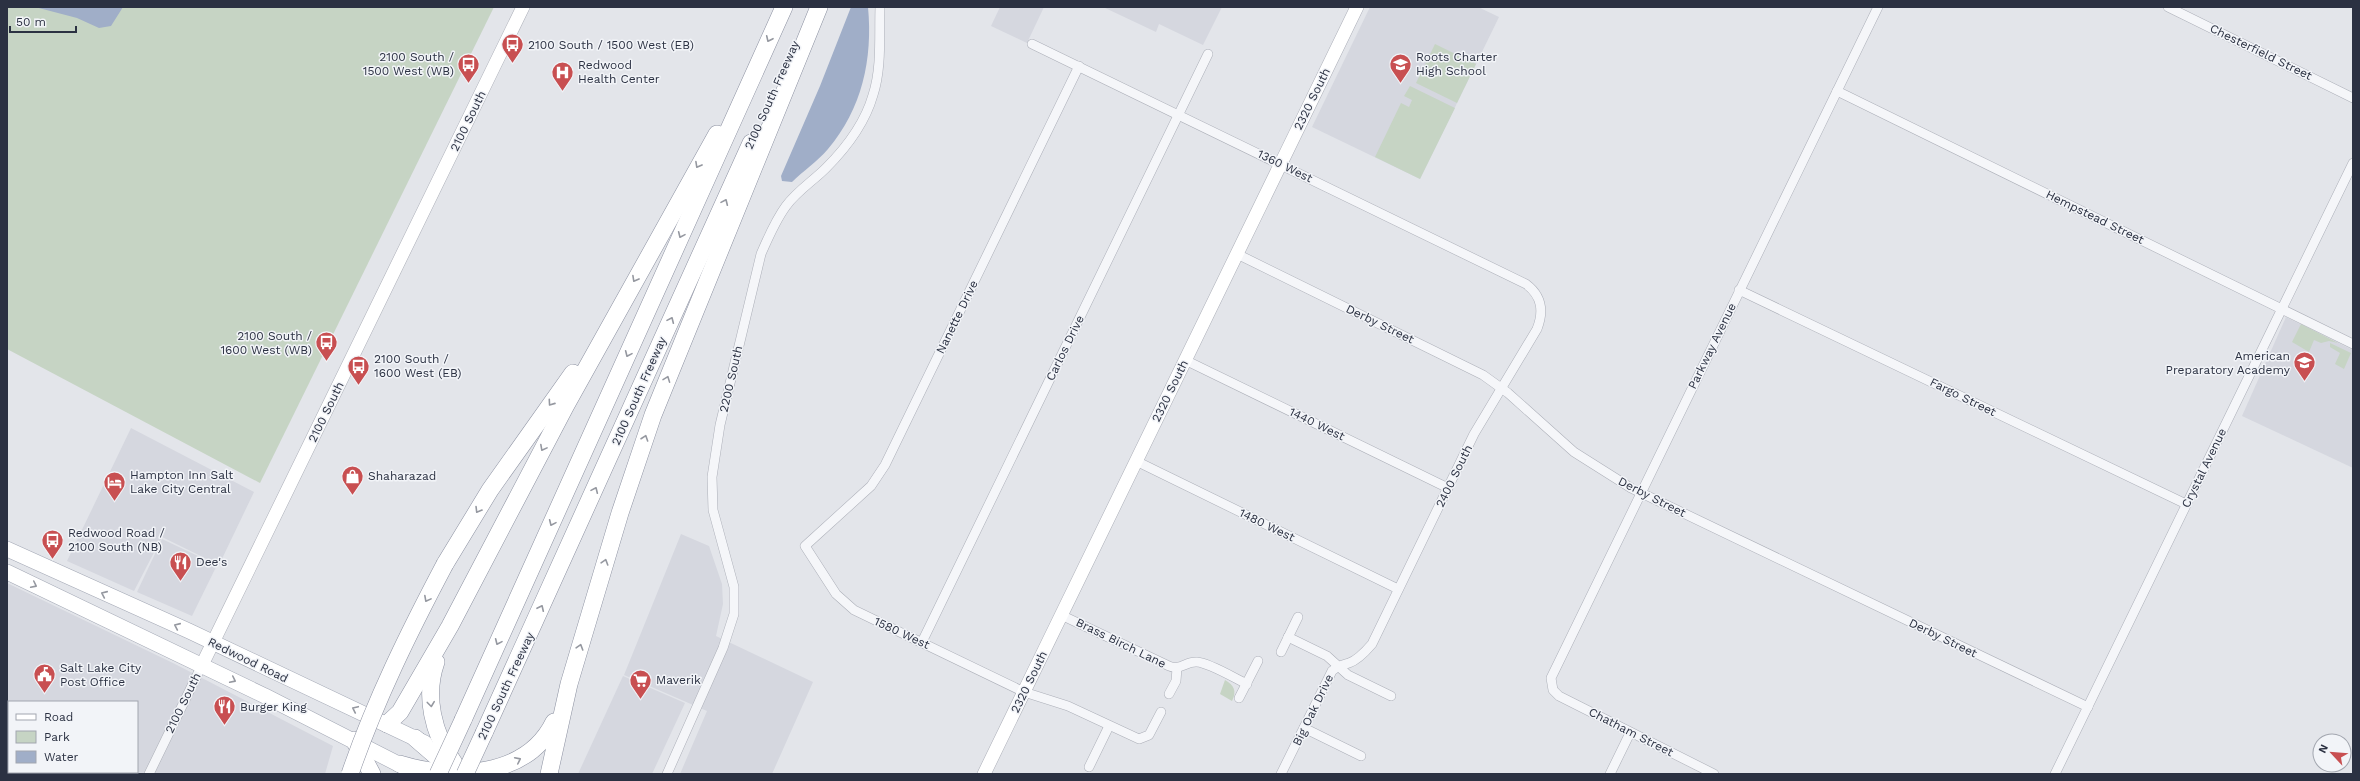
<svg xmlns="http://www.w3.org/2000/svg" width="2360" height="781" viewBox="0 0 2360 781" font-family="'Work Sans',sans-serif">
  <rect width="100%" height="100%" fill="#e3e5ea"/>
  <g fill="#d5d7df" fill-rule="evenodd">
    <polygon points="1000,7 1044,7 1027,43 991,26"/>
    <polygon points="1103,7 1222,7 1203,45 1159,24 1156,32"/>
    <polygon points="1370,7 1478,7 1499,17 1420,179 1312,127"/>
    <polygon points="2286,317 2353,350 2353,468 2242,416"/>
    <polygon points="131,428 254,492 219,565 162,537 134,591 67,561"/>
    <polygon points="681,534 709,546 722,584 723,604 716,636 813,682 772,774 680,774 707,711 624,675"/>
    <polygon points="162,539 217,565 192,616 137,592"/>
    <path d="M7,583l168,81 158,82 -8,28h-318zM9,702h128v70h-128z"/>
    <polygon points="623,676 685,703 652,774 578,774"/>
  </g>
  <g fill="#c6d4c4">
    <polygon points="7,7 494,7 260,483 7,349"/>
    <polygon points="1435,44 1476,64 1457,103 1416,83"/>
    <polygon points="1410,86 1455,108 1420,179 1375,157 1401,103 1409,107 1412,100 1404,96"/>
    <polygon points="2301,324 2338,343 2329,341 2321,343 2314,340 2309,352 2292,342"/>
    <polygon points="2330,343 2351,353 2344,369 2335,364 2340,353 2330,347"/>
    <path d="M1225,680c9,5 12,11 7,21l-12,-7z"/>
  </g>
  <g fill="#a0aec8">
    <polygon points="35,7 123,7 111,26 99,28 77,18"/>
    <path d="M851,7h17c5,52 -6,102 -40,142 -11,13 -25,22 -36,33l-10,-1 -1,-5 39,-90z"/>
  </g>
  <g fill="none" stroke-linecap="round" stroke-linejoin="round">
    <defs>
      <g id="street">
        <polyline points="2168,7 2353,98"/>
        <path d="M1032,44l494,240c16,12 18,27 11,45l-63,105 -102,210c-6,7 -14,16 -23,19 -7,2 -12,3 -17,8l-51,103"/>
        <polyline points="1079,66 885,465 871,486 805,546 836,594 854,610 1024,692 1068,706 1139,739 1149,735 1161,712"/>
        <polyline points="1837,91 2353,344"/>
        <polyline points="1237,254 1483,375 1508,393 1574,452 1631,488 2088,707"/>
        <polyline points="1739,290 2186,504"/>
        <polyline points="1185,360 1448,488"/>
        <polyline points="1136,461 1398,589"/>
        <path d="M1061,615l108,51c11,5 17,-5 28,-4 13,1 37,16 50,22"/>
        <polyline points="1288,637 1327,656 1348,675 1391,696"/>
        <polyline points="922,642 1208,54"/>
        <polyline points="1281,652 1298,617"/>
        <polyline points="1169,694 1176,681 1177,668"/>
        <polyline points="1239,698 1258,661"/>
        <polyline points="1304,728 1361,756"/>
        <polyline points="1089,767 1109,726"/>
        <polyline points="149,774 202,665"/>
        <path d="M667,774l56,-126 11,-34v-27l-21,-77 -1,-33 8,-52 41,-171c7,-16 14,-33 25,-48 11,-15 27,-25 40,-38 20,-20 39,-45 47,-73 9,-27 6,-60 7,-88"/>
        <polyline points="1610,774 1630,733"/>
        <polyline points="1714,774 1559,696 1553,690 1551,678 1878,7"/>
        <polyline points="2055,774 2353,163"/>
      </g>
      <g id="secondary">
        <polyline points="202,665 523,7"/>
        <polyline points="984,774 1357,7"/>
      </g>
      <g id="primary">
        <polyline points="7,549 189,631 425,743"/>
        <polyline points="7,572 265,696 410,770"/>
      </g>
      <g id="highway">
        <polyline points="445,564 490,490 573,373"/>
        <path d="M436,662c-12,34 -3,72 18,101"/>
        <polyline points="463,720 784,7"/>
        <polyline points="387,724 400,712 450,626 566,405 717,134"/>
        <polyline points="484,733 751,143"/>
        <polyline points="415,738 437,757 450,773"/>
        <polyline points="354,740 372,774"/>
        <path d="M400,764c52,16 127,14 154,-42"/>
        <polyline points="549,774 569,684 620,513 653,415 819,7"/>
      </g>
    </defs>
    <use href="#street" stroke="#acafb8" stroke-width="10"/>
    <use href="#secondary" stroke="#acafb8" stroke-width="14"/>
    <use href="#primary" stroke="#a3a8b5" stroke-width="16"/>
    <use href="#highway" stroke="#8b90a0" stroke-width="18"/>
    <use href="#street" stroke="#f5f6f9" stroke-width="9"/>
    <use href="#secondary" stroke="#fff" stroke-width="13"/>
    <use href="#primary" stroke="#fff" stroke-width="15"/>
    <use href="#highway" stroke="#fff" stroke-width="17"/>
    <defs>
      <g id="highway-bridge">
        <path d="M350,774c25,-73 59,-142 95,-210"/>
        <polyline points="438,774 463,720"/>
        <polyline points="465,774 484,733"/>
      </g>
    </defs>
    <use href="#highway-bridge" stroke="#8b90a0" stroke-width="18" stroke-linecap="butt"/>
    <use href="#highway-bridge" stroke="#fff" stroke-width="17"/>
  </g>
  <defs><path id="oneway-chevron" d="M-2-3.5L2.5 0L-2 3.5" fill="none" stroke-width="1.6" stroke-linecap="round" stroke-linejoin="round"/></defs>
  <g stroke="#9598a0">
    <use href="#oneway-chevron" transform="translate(769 39) rotate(115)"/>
    <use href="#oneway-chevron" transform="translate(698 165) rotate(119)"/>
    <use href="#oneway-chevron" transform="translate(725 202) rotate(-66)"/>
    <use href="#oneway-chevron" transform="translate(681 235) rotate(114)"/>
    <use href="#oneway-chevron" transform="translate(635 279) rotate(119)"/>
    <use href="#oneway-chevron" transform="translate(671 320) rotate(-66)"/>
    <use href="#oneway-chevron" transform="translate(628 354) rotate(114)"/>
    <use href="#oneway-chevron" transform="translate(667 379) rotate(-69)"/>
    <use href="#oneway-chevron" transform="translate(551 403) rotate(125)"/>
    <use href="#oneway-chevron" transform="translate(645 438) rotate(-71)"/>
    <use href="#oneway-chevron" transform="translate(543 448) rotate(118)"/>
    <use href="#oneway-chevron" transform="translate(595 490) rotate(-66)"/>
    <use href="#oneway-chevron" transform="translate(478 510) rotate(121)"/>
    <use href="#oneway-chevron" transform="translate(552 523) rotate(114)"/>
    <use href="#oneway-chevron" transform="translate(605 562) rotate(-73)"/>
    <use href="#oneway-chevron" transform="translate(34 585) rotate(26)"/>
    <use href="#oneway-chevron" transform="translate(104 594) rotate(-156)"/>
    <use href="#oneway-chevron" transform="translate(427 599) rotate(118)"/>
    <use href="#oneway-chevron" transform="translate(541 608) rotate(-65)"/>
    <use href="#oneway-chevron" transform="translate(177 626) rotate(-156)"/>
    <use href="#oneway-chevron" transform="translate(498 642) rotate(114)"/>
    <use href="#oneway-chevron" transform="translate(580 647) rotate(-73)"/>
    <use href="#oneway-chevron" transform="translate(233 680) rotate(26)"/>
    <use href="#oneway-chevron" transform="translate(431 704) rotate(83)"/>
    <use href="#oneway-chevron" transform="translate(355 709) rotate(-155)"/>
    <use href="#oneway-chevron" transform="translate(518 760) rotate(-26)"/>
  </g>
  <defs>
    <symbol id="bus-pin" viewBox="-11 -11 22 30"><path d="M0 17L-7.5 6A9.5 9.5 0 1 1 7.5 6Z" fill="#c84f51" stroke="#f2f4f8"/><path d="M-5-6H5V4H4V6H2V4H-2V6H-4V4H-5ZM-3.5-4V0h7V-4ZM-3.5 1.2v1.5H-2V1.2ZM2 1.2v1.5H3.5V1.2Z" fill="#fff"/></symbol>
    <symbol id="school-pin" viewBox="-11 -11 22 30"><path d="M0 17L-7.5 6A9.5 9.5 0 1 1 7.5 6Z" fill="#c84f51" stroke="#f2f4f8"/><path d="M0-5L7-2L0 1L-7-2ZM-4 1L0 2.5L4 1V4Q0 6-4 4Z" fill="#fff"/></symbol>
    <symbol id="hospital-pin" viewBox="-11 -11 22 30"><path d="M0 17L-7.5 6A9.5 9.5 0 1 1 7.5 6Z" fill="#c84f51" stroke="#f2f4f8"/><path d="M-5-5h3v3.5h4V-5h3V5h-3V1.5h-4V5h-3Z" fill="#fff"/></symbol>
    <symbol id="shop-pin" viewBox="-11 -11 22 30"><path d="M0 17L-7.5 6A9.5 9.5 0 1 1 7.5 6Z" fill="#c84f51" stroke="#f2f4f8"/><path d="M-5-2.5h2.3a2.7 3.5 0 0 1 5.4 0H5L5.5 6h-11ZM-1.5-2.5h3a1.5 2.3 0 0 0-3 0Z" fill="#fff"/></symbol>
    <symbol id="hotel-pin" viewBox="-11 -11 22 30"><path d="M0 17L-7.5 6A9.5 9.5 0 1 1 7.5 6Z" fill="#c84f51" stroke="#f2f4f8"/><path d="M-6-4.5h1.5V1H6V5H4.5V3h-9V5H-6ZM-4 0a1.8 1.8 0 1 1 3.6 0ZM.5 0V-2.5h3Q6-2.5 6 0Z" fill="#fff"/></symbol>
    <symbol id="restaurant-pin" viewBox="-11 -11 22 30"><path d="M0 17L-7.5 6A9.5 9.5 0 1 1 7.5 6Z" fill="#c84f51" stroke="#f2f4f8"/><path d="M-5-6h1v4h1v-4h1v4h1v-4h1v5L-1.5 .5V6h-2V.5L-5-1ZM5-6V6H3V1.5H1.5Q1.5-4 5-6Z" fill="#fff"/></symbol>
    <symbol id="civic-pin" viewBox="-11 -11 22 30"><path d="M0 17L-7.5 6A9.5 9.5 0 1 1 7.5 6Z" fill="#c84f51" stroke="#f2f4f8"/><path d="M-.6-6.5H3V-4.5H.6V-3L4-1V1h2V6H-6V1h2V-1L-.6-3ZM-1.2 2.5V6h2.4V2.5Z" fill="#fff"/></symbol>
    <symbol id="supermarket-pin" viewBox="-11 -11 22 30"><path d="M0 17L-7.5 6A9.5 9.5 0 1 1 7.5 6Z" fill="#c84f51" stroke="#f2f4f8"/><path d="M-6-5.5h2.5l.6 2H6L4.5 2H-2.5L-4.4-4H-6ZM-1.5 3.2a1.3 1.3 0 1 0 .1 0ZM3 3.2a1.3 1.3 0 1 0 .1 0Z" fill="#fff"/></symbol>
  </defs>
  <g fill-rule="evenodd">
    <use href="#bus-pin" x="500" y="32" width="25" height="34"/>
    <use href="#bus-pin" x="456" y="52" width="25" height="34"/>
    <use href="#school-pin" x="1388" y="52" width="25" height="34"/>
    <use href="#hospital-pin" x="550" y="60" width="25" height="34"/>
    <use href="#bus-pin" x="314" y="330" width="25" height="34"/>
    <use href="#school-pin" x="2292" y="350" width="25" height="34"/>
    <use href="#bus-pin" x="346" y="354" width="25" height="34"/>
    <use href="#shop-pin" x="340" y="464" width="25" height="34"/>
    <use href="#hotel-pin" x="102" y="470" width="25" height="34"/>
    <use href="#bus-pin" x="40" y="528" width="25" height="34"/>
    <use href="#restaurant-pin" x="168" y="550" width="25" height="34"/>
    <use href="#civic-pin" x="32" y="662" width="25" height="34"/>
    <use href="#supermarket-pin" x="628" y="668" width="25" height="34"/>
    <use href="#restaurant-pin" x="212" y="694" width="25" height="34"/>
  </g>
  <g text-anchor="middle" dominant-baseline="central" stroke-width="3" stroke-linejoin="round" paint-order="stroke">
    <g font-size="12" fill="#2b3142" stroke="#f2f4f8" text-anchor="start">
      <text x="528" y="45">2100 South / 1500 West (EB)</text>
      <text x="454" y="57" text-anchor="end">2100 South /<tspan x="454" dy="14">1500 West (WB)</tspan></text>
      <text x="1416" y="57">Roots Charter<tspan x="1416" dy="14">High School</tspan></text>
      <text x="578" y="65">Redwood<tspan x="578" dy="14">Health Center</tspan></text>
      <text x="312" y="336" text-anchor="end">2100 South /<tspan x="312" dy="14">1600 West (WB)</tspan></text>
      <text x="2290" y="356" text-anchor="end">American<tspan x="2290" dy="14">Preparatory Academy</tspan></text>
      <text x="374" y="359">2100 South /<tspan x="374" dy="14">1600 West (EB)</tspan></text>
      <text x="130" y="475">Hampton Inn Salt<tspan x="130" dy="14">Lake City Central</tspan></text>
      <text x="368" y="476">Shaharazad</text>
      <text x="68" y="533">Redwood Road /<tspan x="68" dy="14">2100 South (NB)</tspan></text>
      <text x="196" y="562">Dee's</text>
      <text x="60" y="668">Salt Lake City<tspan x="60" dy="14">Post Office</tspan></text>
      <text x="656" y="680">Maverik</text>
      <text x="240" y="707">Burger King</text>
    </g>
    <g font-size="12" fill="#2b3142" stroke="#f2f4f8">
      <text transform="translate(2261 52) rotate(26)">Chesterfield Street</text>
      <text transform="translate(772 95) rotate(-66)">2100 South Freeway</text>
      <text transform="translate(1312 99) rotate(-64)">2320 South</text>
      <text transform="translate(468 121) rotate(-64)">2100 South</text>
      <text transform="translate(1285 166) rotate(26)">1360 West</text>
      <text transform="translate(2095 217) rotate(26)">Hempstead Street</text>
      <text transform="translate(957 317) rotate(-64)">Nanette Drive</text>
      <text transform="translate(1380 324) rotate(26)">Derby Street</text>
      <text transform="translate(1712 346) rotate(-64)">Parkway Avenue</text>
      <text transform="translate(1065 348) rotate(-64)">Carlos Drive</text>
      <text transform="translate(731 379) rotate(-77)">2200 South</text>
      <text transform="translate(639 391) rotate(-66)">2100 South Freeway</text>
      <text transform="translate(1170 391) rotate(-64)">2320 South</text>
      <text transform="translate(1963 397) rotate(26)">Fargo Street</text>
      <text transform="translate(326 412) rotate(-64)">2100 South</text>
      <text transform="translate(1317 424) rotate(26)">1440 West</text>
      <text transform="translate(2204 468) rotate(-64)">Crystal Avenue</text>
      <text transform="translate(1454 476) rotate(-64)">2400 South</text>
      <text transform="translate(1652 497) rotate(27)">Derby Street</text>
      <text transform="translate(1267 525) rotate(26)">1480 West</text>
      <text transform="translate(902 633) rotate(25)">1580 West</text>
      <text transform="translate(1943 638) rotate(26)">Derby Street</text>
      <text transform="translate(1121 643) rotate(26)">Brass Birch Lane</text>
      <text transform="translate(248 660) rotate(26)">Redwood Road</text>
      <text transform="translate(1029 682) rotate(-64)">2320 South</text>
      <text transform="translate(506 686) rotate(-65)">2100 South Freeway</text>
      <text transform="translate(183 703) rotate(-64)">2100 South</text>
      <text transform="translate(1313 710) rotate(-64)">Big Oak Drive</text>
      <text transform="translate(1631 732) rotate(27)">Chatham Street</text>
    </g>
  </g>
  <rect width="2360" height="781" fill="none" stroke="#2b3142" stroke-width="16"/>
  <rect x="8" y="701" width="130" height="72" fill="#f2f4f8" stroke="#a2a6af"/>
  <rect x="16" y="714" width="20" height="6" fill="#ffffff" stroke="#a2a6af"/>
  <text x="44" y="721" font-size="12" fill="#2b3142">Road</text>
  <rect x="16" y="731" width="20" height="12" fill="#c6d4c4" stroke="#a2a6af"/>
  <text x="44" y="741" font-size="12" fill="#2b3142">Park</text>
  <rect x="16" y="751" width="20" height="12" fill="#a0aec8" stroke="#a2a6af"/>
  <text x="44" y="761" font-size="12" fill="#2b3142">Water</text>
  <g transform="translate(2332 753) rotate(296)"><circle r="19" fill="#f2f4f8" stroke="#a2a6af"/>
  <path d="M0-3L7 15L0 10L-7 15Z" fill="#c84f51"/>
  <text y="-6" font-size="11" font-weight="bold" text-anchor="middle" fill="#2b3142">N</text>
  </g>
  <path d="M10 26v6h66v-6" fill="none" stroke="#2b3142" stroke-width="2"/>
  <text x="16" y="26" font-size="12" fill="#2b3142" stroke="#f2f4f8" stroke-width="3" paint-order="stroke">50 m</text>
</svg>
